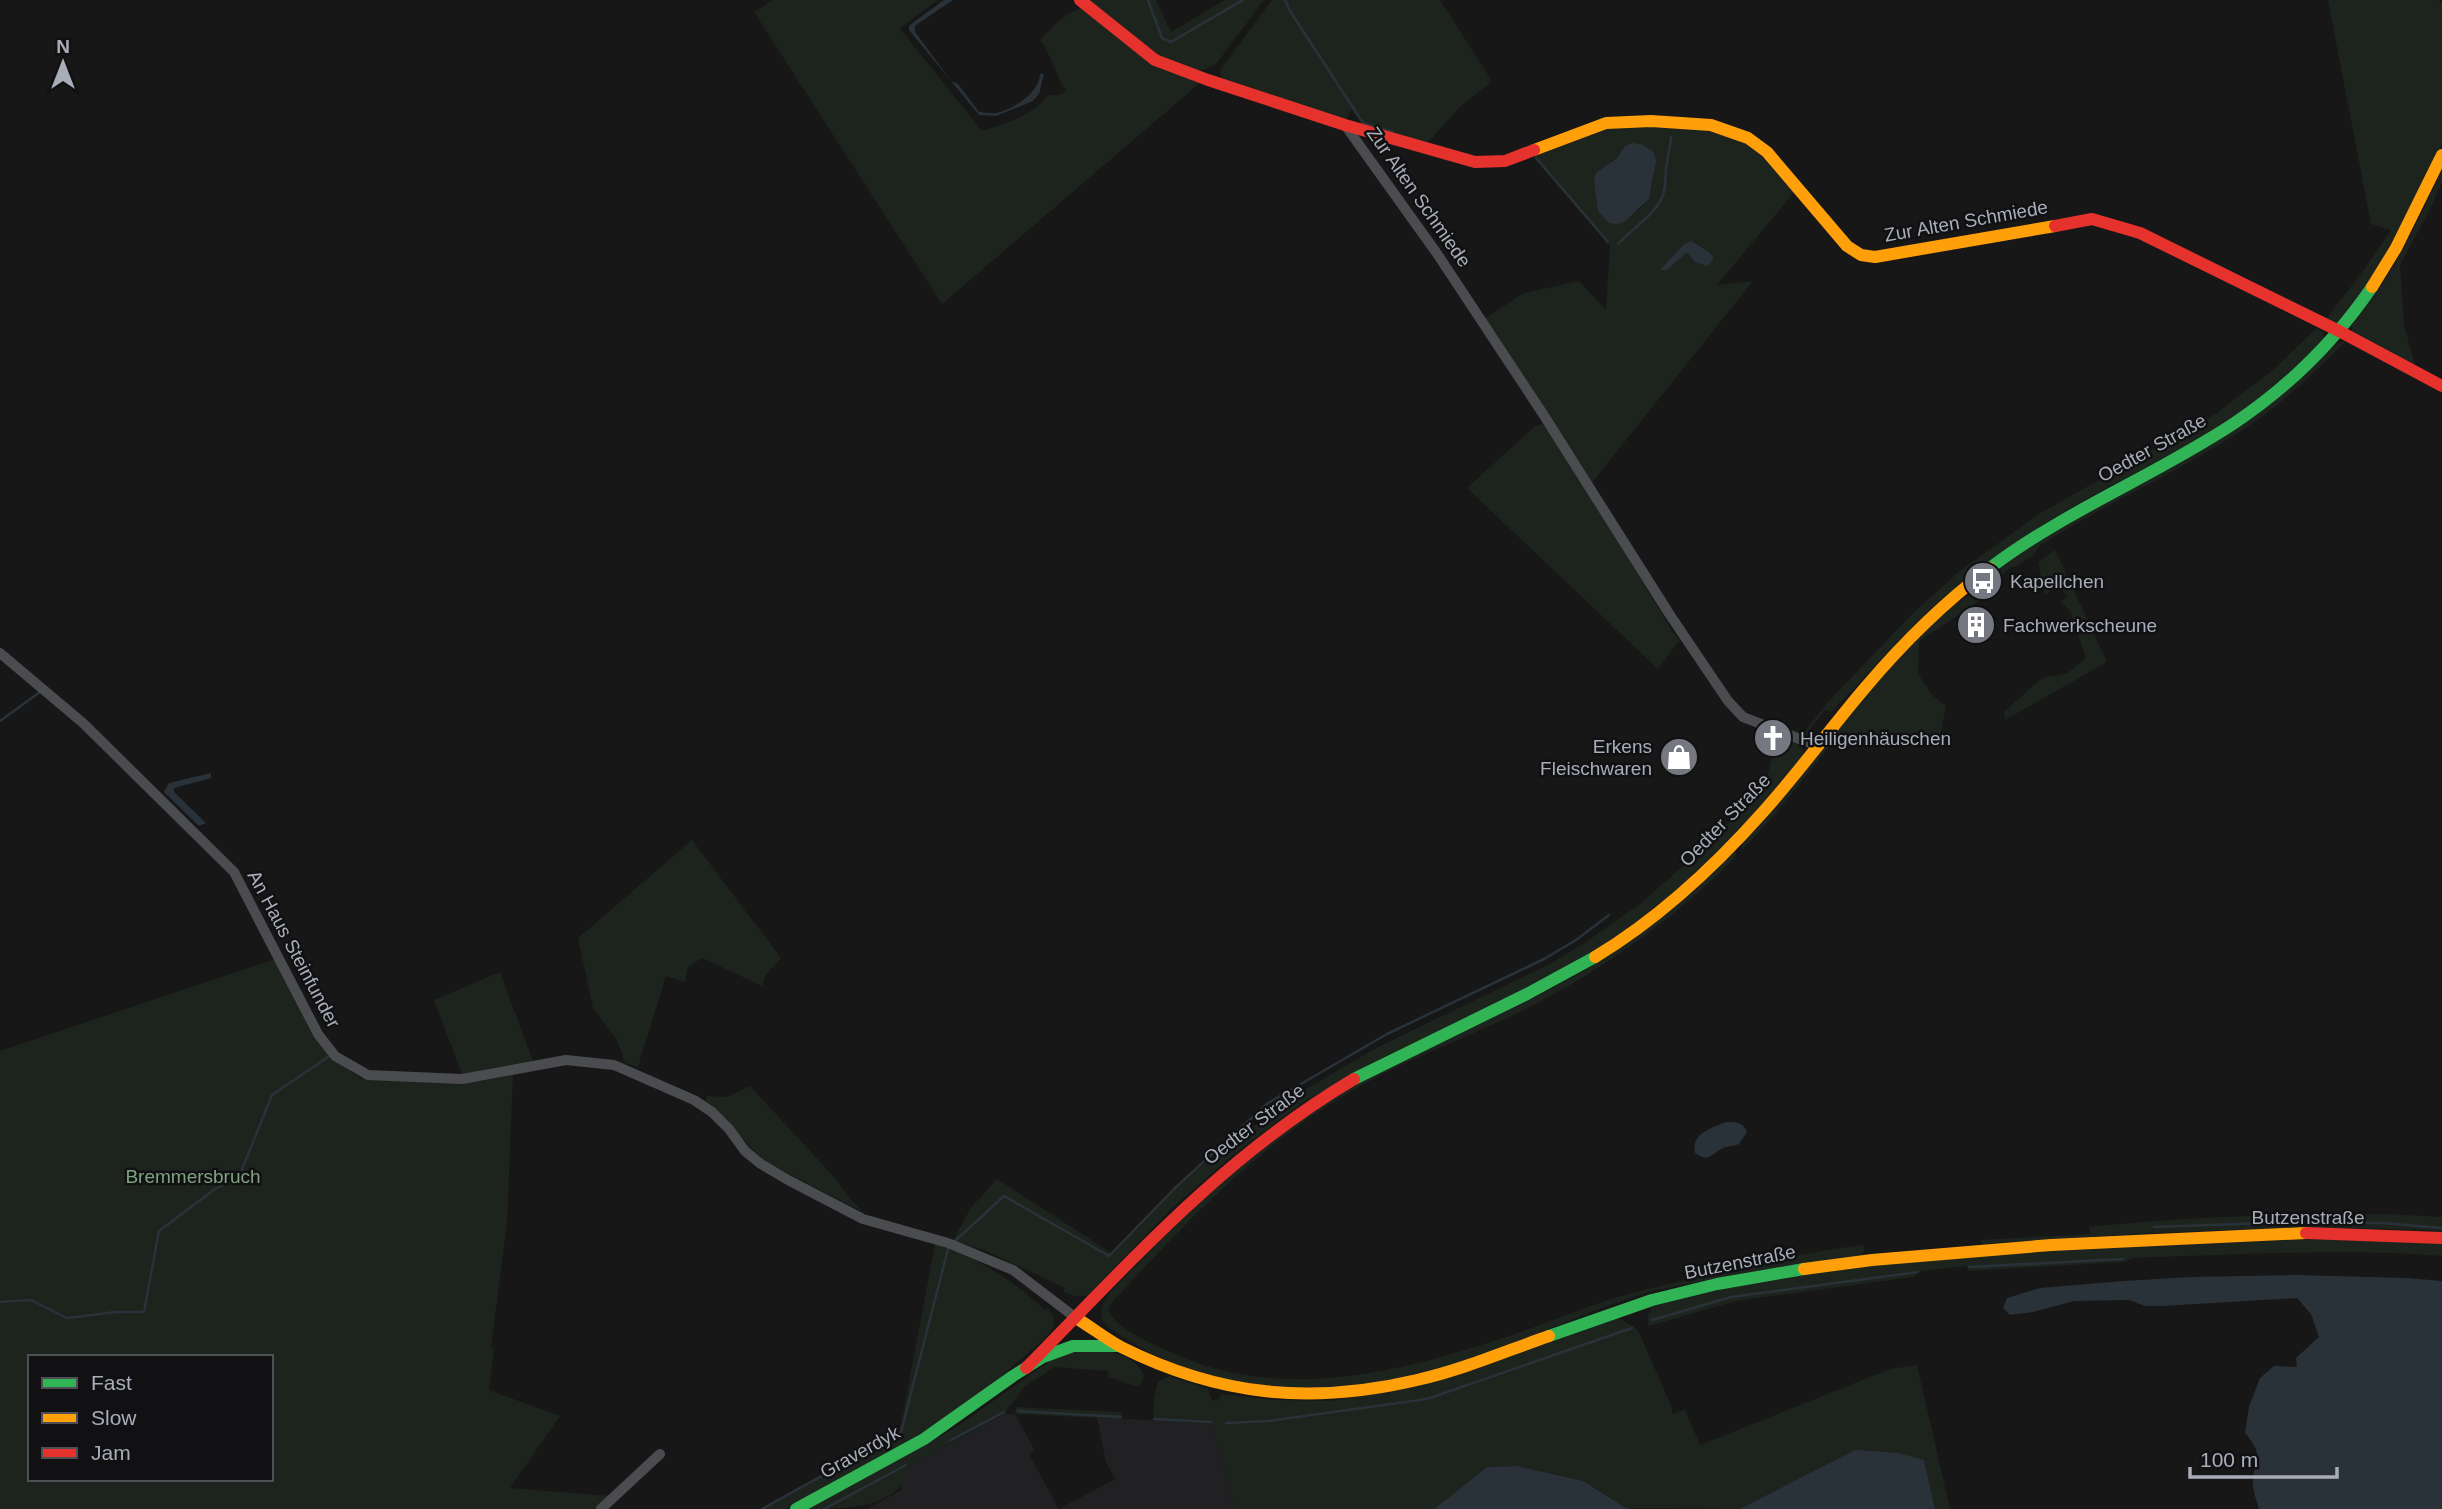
<svg xmlns="http://www.w3.org/2000/svg" width="2442" height="1509" viewBox="0 0 2442 1509" font-family="Arial,sans-serif">
  <rect width="100%" height="100%" fill="#171717"/>
  <polygon fill="#212123" points="1004,1414 1015,1414 1034,1449 1030,1456 1059,1509 1115,1479 1106,1462 1097,1417 1212,1424 1235,1509 867,1509 901,1490 905,1468"/>
  <g fill="#1d241e" fill-rule="evenodd">
    <path d="M773,0h165l-38,28 82,103c24,-8 50,-15 66,-36h12l6,-4c-11,-16 -14,-36 -26,-51 13,-13 25,-29 44,-32l50,41 68,32 -260,223 -188,-292z"/>
    <path d="M1085,0h71l15,32 54,-32h39l-48,64c-7,4 -12,7 -21,7 -34,-3 -83,-50 -110,-71z"/>
    <polygon points="1272,0 1440,0 1492,81 1460,107 1426,144 1363,124 1352,109 1346,120 1221,80 1220,70"/>
    <polygon points="2328,0 2438,0 2442,3 2442,144 2397,243 2378,273 2337,324 2326,319 2363,271 2391,230 2371,224"/>
    <path d="M1609,127c57,0 104,-8 154,27 12,8 23,24 33,36l-79,95 36,-4 -161,202 -108,-164 40,-26 55,-12 27,29 4,-65 -76,-90zM1625,146l30,15c-2,13 -1,29 -9,41 -4,6 -16,14 -22,20l-13,-61 6,-3z"/>
    <path d="M2442,170v11l-12,28 -30,56 4,60 11,40 -62,-33 -2,-6c40,-47 65,-101 91,-156z"/>
    <path d="M2317,328l6,4 2,8c-25,25 -51,50 -80,70 -63,44 -135,72 -199,113 -38,24 -78,52 -111,82 -36,34 -69,72 -104,107l-6,-2 -17,22 5,5 -26,-8 18,2 23,-29 84,-88 48,-43 79,-57 178,-101 57,-44z"/>
    <path d="M2346,341c-30,30 -59,58 -93,82 -69,47 -146,79 -215,124l-3,7 -20,13h-5l-15,16 -5,11 -71,47 -1,33 15,22 13,10 -7,36 -110,5 -53,66 -34,37v-7l125,-151 76,-80 40,-26 24,-26 82,-50 146,-81 55,-41 46,-44z"/>
    <polygon points="1544,424 1586,487 1672,631 1680,640 1658,669 1467,488 1535,426"/>
    <polygon points="2055,550 2107,662 2005,720 2004,712 2037,682 2050,675 2049,677 2068,673 2086,658 2070,611 2060,601 2067,597 2056,579 2047,584 2050,591 2045,595 2038,563"/>
    <polygon points="1782,736 1801,742 1805,754 1741,829 1682,885 1624,932 1570,967 1368,1065 1302,1103 1232,1156 1173,1207 1088,1295 1078,1297 1063,1292 1065,1288 984,1250 953,1241 970,1209 997,1179 1113,1254 1169,1194 1203,1165 1291,1098 1378,1047 1548,965 1586,942 1640,904 1706,846 1765,785 1776,743"/>
    <polygon points="692,840 781,958 765,976 762,986 702,958 688,967 685,982 666,976 638,1067 625,1063 617,1040 593,1008 578,938"/>
    <path d="M1736,849v8c-57,57 -123,106 -195,144 -57,31 -120,51 -177,83 -101,55 -174,135 -251,217l-5,8c8,20 41,33 60,42 117,56 246,18 361,-22 33,-12 66,-26 100,-35 40,-11 80,-19 120,-28 38,-8 76,-17 115,-21v6l-3,5c-56,7 -112,15 -167,27 -17,3 -35,6 -52,11 -113,37 -232,105 -356,95 -13,-1 -28,-5 -41,-7 -42,-6 -78,-18 -114,-40 -25,-16 -41,-20 -21,-50l73,-75 57,-53 60,-46 57,-35 63,-33 124,-57 66,-38z"/>
    <path d="M275,959l38,77 17,20 31,23 103,4 49,-10 -6,150 -16,124 3,2 -5,41 71,26 -50,72 100,8 -13,13h-597v-458zM30,1357h241v122h-241z"/>
    <polygon points="500,972 533,1061 462,1074 434,1000"/>
    <path d="M750,1086l86,93 14,20 13,13 -95,-49c-23,-18 -38,-42 -62,-60l1,-7 20,1z"/>
    <path d="M2388,1214l54,3v14c-154,-8 -306,3 -460,13l-2,-4 110,-6 -1,-7c100,-11 199,-13 299,-13z"/>
    <path d="M2300,1239l142,4v13c-103,-8 -207,-1 -310,2l-7,4 -156,9 -3,-5 -45,5 -8,6 -177,24 -87,25 -2,-8 5,-12 9,-4c208,-53 426,-53 639,-63z"/>
    <path d="M935,1244c45,15 75,34 110,66l3,-2 6,10 -1,10 -10,12 -50,43 -38,29 -77,48 -92,49h-23l136,-74z"/>
    <polygon points="1619,1318 1638,1330 1672,1408 1672,1414 1685,1410 1700,1445 1890,1369 1917,1365 1950,1509 1935,1509 1924,1460 1740,1509 1626,1508 1583,1481 1517,1466 1487,1467 1434,1509 1235,1509 1212,1424 1153,1421 1154,1399 1158,1382 1169,1376 1208,1389 1212,1400 1218,1401 1221,1394 1276,1400 1328,1401 1387,1392 1440,1378"/>
    <path d="M1082,1348c23,2 52,4 62,28l-3,8 -5,2 -27,-9 -1,-6 -54,-4 -30,20 -20,27 -99,54 3,9c-20,32 -63,32 -99,32l146,-81 99,-70z"/>
    <polygon points="1016,1407 1121,1412 1121,1419 1015,1414"/>
  </g>
  <g fill="#2a3239">
    <path d="M944,0h9l-34,23 -4,3v6l36,49 7,3 21,28c5,0 12,2 17,1 17,-3 44,-21 44,-39h4l-5,20 -6,7 -37,15 -17,-1 -70,-85v-4l5,-4z"/>
    <polygon points="1632,143 1643,145 1654,152 1656,161 1649,199 1624,222 1617,224 1609,223 1598,211 1594,181 1596,173 1617,158 1625,146"/>
    <polygon points="1691,241 1709,252 1713,257 1712,262 1707,266 1695,262 1687,252 1667,270 1660,270 1683,245"/>
    <polygon points="211,773 211,778 174,788 174,792 206,823 199,826 164,792 169,783"/>
    <path d="M1726,1122c10,0 17,0 21,10l-8,12c-5,2 -14,2 -18,5 -11,7 -13,13 -26,4 -4,-20 17,-25 31,-31z"/>
    <path d="M2295,1275l111,3 36,3v228h-183c-2,-7 -5,-15 -6,-23 -2,-25 15,-26 -8,-53l4,-26 11,-29 14,-12 23,1 -1,-9 23,-21 -8,-23 -14,-16 -135,8h-17l-16,-6 -55,1 -41,11 -23,3 -7,-7 4,-10 33,-10 84,-7 67,-4z"/>
    <polygon points="1855,1450 1898,1453 1924,1460 1935,1509 1740,1509"/>
    <polygon points="1517,1466 1583,1481 1626,1508 1633,1509 1434,1509 1487,1467"/>
  </g>
  <g fill="none" stroke-linecap="round" stroke-linejoin="round">
    <g stroke="#2a3239" stroke-width="2.5">
      <polyline points="1148,0 1162,38 1171,42 1243,0"/>
      <polyline points="1285,0 1290,11 1363,123 1393,132"/>
      <polyline points="1536,158 1608,242"/>
      <path d="M1618,244c12,-13 29,-24 39,-38 9,-11 8,-23 9,-37 1,-10 4,-19 5,-32"/>
      <polyline points="0,721 40,692"/>
      <polyline points="2305,1222 2382,1223 2442,1228"/>
      <polyline points="2154,1227 2295,1222"/>
      <polyline points="955,1241 1004,1196 1109,1256 1174,1189 1268,1103 1387,1034 1544,959 1576,940 1609,915"/>
      <polyline points="1969,1267 2123,1259"/>
      <polyline points="0,1302 31,1300 67,1318 116,1312 144,1312 159,1231 215,1189 239,1177 272,1095 328,1057"/>
      <polyline points="1652,1320 1731,1297 1918,1272"/>
      <polyline points="1018,1411 1121,1417"/>
      <polyline points="1154,1419 1211,1422"/>
      <polyline points="1226,1423 1268,1421 1427,1399 1632,1328"/>
      <polyline points="951,1440 1004,1412"/>
      <polyline points="762,1509 901,1432 948,1249"/>
      <polyline points="824,1509 906,1465"/>
    </g>
    <g stroke="#4b4c50" stroke-width="10">
      <polyline points="1345,125 1438,255 1543,414 1670,615 1728,701 1743,717 1818,746"/>
      <polyline points="0,653 83,723 234,872 318,1034 335,1056 368,1075 462,1079 566,1060 614,1065 694,1100 712,1112 729,1129 745,1151 761,1164 788,1180 863,1219 948,1243 1013,1270 1076,1318"/>
      <polyline points="601,1509 660,1454"/>
    </g>
    <g stroke="#30b455" stroke-width="12">
      <path d="M1990,568c75,-57 164,-92 243,-144 54,-36 102,-83 139,-137"/>
      <polyline points="1354,1079 1527,994 1595,957"/>
      <polyline points="1549,1336 1652,1300 1717,1284 1804,1269"/>
      <polyline points="796,1509 924,1439 1013,1376 1043,1357 1073,1346 1117,1346"/>
    </g>
    <g stroke="#ff9f0a" stroke-width="12">
      <polyline points="1534,150 1606,123 1651,121 1711,125 1748,138 1767,152 1847,246 1861,255 1875,257 2055,226"/>
      <polyline points="2372,287 2396,248 2442,155"/>
      <path d="M1595,957c63,-38 120,-91 168,-145 36,-40 67,-83 101,-123 38,-45 79,-86 126,-121"/>
      <polyline points="1804,1269 1872,1260 2051,1245 2306,1233"/>
      <path d="M1076,1318c15,9 30,21 45,29 98,49 190,58 296,33 45,-10 89,-29 132,-44"/>
    </g>
    <g stroke="#e5322d" stroke-width="12">
      <polyline points="1080,0 1155,60 1208,80 1345,125 1475,162 1505,161 1534,150"/>
      <polyline points="2055,226 2092,219 2140,233 2339,331 2442,386"/>
      <polyline points="2306,1233 2442,1238"/>
      <path d="M1026,1368c105,-107 198,-212 328,-289"/>
    </g>
  </g>
  <defs>
    <symbol id="bus-disc" viewBox="-11 -11 22 22"><circle r="9.5" fill="#757880" stroke="#111113"/><path d="M-5-6H5V4H4V6H2V4H-2V6H-4V4H-5ZM-3.5-4V0h7V-4ZM-3.5 1.2v1.5H-2V1.2ZM2 1.2v1.5H3.5V1.2Z" fill="#fff"/></symbol>
    <symbol id="building-disc" viewBox="-11 -11 22 22"><circle r="9.5" fill="#757880" stroke="#111113"/><path d="M-4-6H4V6H1V3H-1V6H-4ZM-2.5-4.3h1.7v1.8h-1.7ZM.8-4.3h1.7v1.8H.8ZM-2.5-1h1.7V.8h-1.7ZM.8-1h1.7V.8H.8Z" fill="#fff"/></symbol>
    <symbol id="church-disc" viewBox="-11 -11 22 22"><circle r="9.5" fill="#757880" stroke="#111113"/><path d="M-1.2-6h2.4v3.5h3.3v2.4h-3.3V6h-2.4V-.1h-3.3v-2.4h3.3Z" fill="#fff"/></symbol>
    <symbol id="shop-disc" viewBox="-11 -11 22 22"><circle r="9.5" fill="#757880" stroke="#111113"/><path d="M-5-2.5h2.3a2.7 3.5 0 0 1 5.4 0H5L5.5 6h-11ZM-1.5-2.5h3a1.5 2.3 0 0 0-3 0Z" fill="#fff"/></symbol>
  </defs>
  <g fill-rule="evenodd">
    <use href="#bus-disc" x="1961" y="559" width="44" height="44"/>
    <use href="#building-disc" x="1954" y="603" width="44" height="44"/>
    <use href="#church-disc" x="1751" y="716" width="44" height="44"/>
    <use href="#shop-disc" x="1657" y="735" width="44" height="44"/>
  </g>
  <g text-anchor="middle" dominant-baseline="central" stroke-width="5" stroke-linejoin="round" paint-order="stroke">
    <g font-size="19" fill="#a8adb8" stroke="#111113">
      <text transform="translate(1419 197) rotate(55)">Zur Alten Schmiede</text>
      <text transform="translate(1966 221) rotate(-10)">Zur Alten Schmiede</text>
      <text transform="translate(2152 448) rotate(-29)">Oedter Straße</text>
      <text transform="translate(1725 820) rotate(-46)">Oedter Straße</text>
      <text transform="translate(294 949) rotate(62)">An Haus Steinfunder</text>
      <text transform="translate(1254 1124) rotate(-37)">Oedter Straße</text>
      <text x="2308" y="1217">Butzenstraße</text>
      <text transform="translate(1740 1262) rotate(-11)">Butzenstraße</text>
      <text transform="translate(860 1452) rotate(-29)">Graverdyk</text>
    </g>
    <g font-size="19" fill="#a8adb8" stroke="#111113" text-anchor="start">
      <text x="2010" y="581">Kapellchen</text>
      <text x="2003" y="625">Fachwerkscheune</text>
      <text x="1800" y="738">Heiligenhäuschen</text>
      <text x="1652" y="746" text-anchor="end">Erkens<tspan x="1652" dy="22">Fleischwaren</tspan></text>
    </g>
    <g font-size="19" fill="#7fa381" stroke="#111113">
      <text x="193" y="1176">Bremmersbruch</text>
    </g>
  </g>
  <rect x="28" y="1355" width="245" height="126" fill="#111113" stroke="#4d4f55" stroke-width="2"/>
  <rect x="42" y="1378" width="35" height="10" fill="#30b455" stroke="#4d4f55" stroke-width="2"/>
  <text x="91" y="1390" font-size="21" fill="#a8adb8">Fast</text>
  <rect x="42" y="1413" width="35" height="10" fill="#ff9f0a" stroke="#4d4f55" stroke-width="2"/>
  <text x="91" y="1425" font-size="21" fill="#a8adb8">Slow</text>
  <rect x="42" y="1448" width="35" height="10" fill="#e5322d" stroke="#4d4f55" stroke-width="2"/>
  <text x="91" y="1460" font-size="21" fill="#a8adb8">Jam</text>
  <g transform="translate(63 63)" stroke="#111113" stroke-width="5" paint-order="stroke">
  <path d="M0-5L12 26L0 18L-12 26Z" fill="#a8adb8"/>
  <text y="-10" font-size="19" font-weight="bold" text-anchor="middle" fill="#a8adb8">N</text>
  </g>
  <path d="M2190 1467v10h147v-10" fill="none" stroke="#a8adb8" stroke-width="3.5"/>
  <text x="2200" y="1467" font-size="21" fill="#a8adb8" stroke="#111113" stroke-width="5" paint-order="stroke">100 m</text>
</svg>
